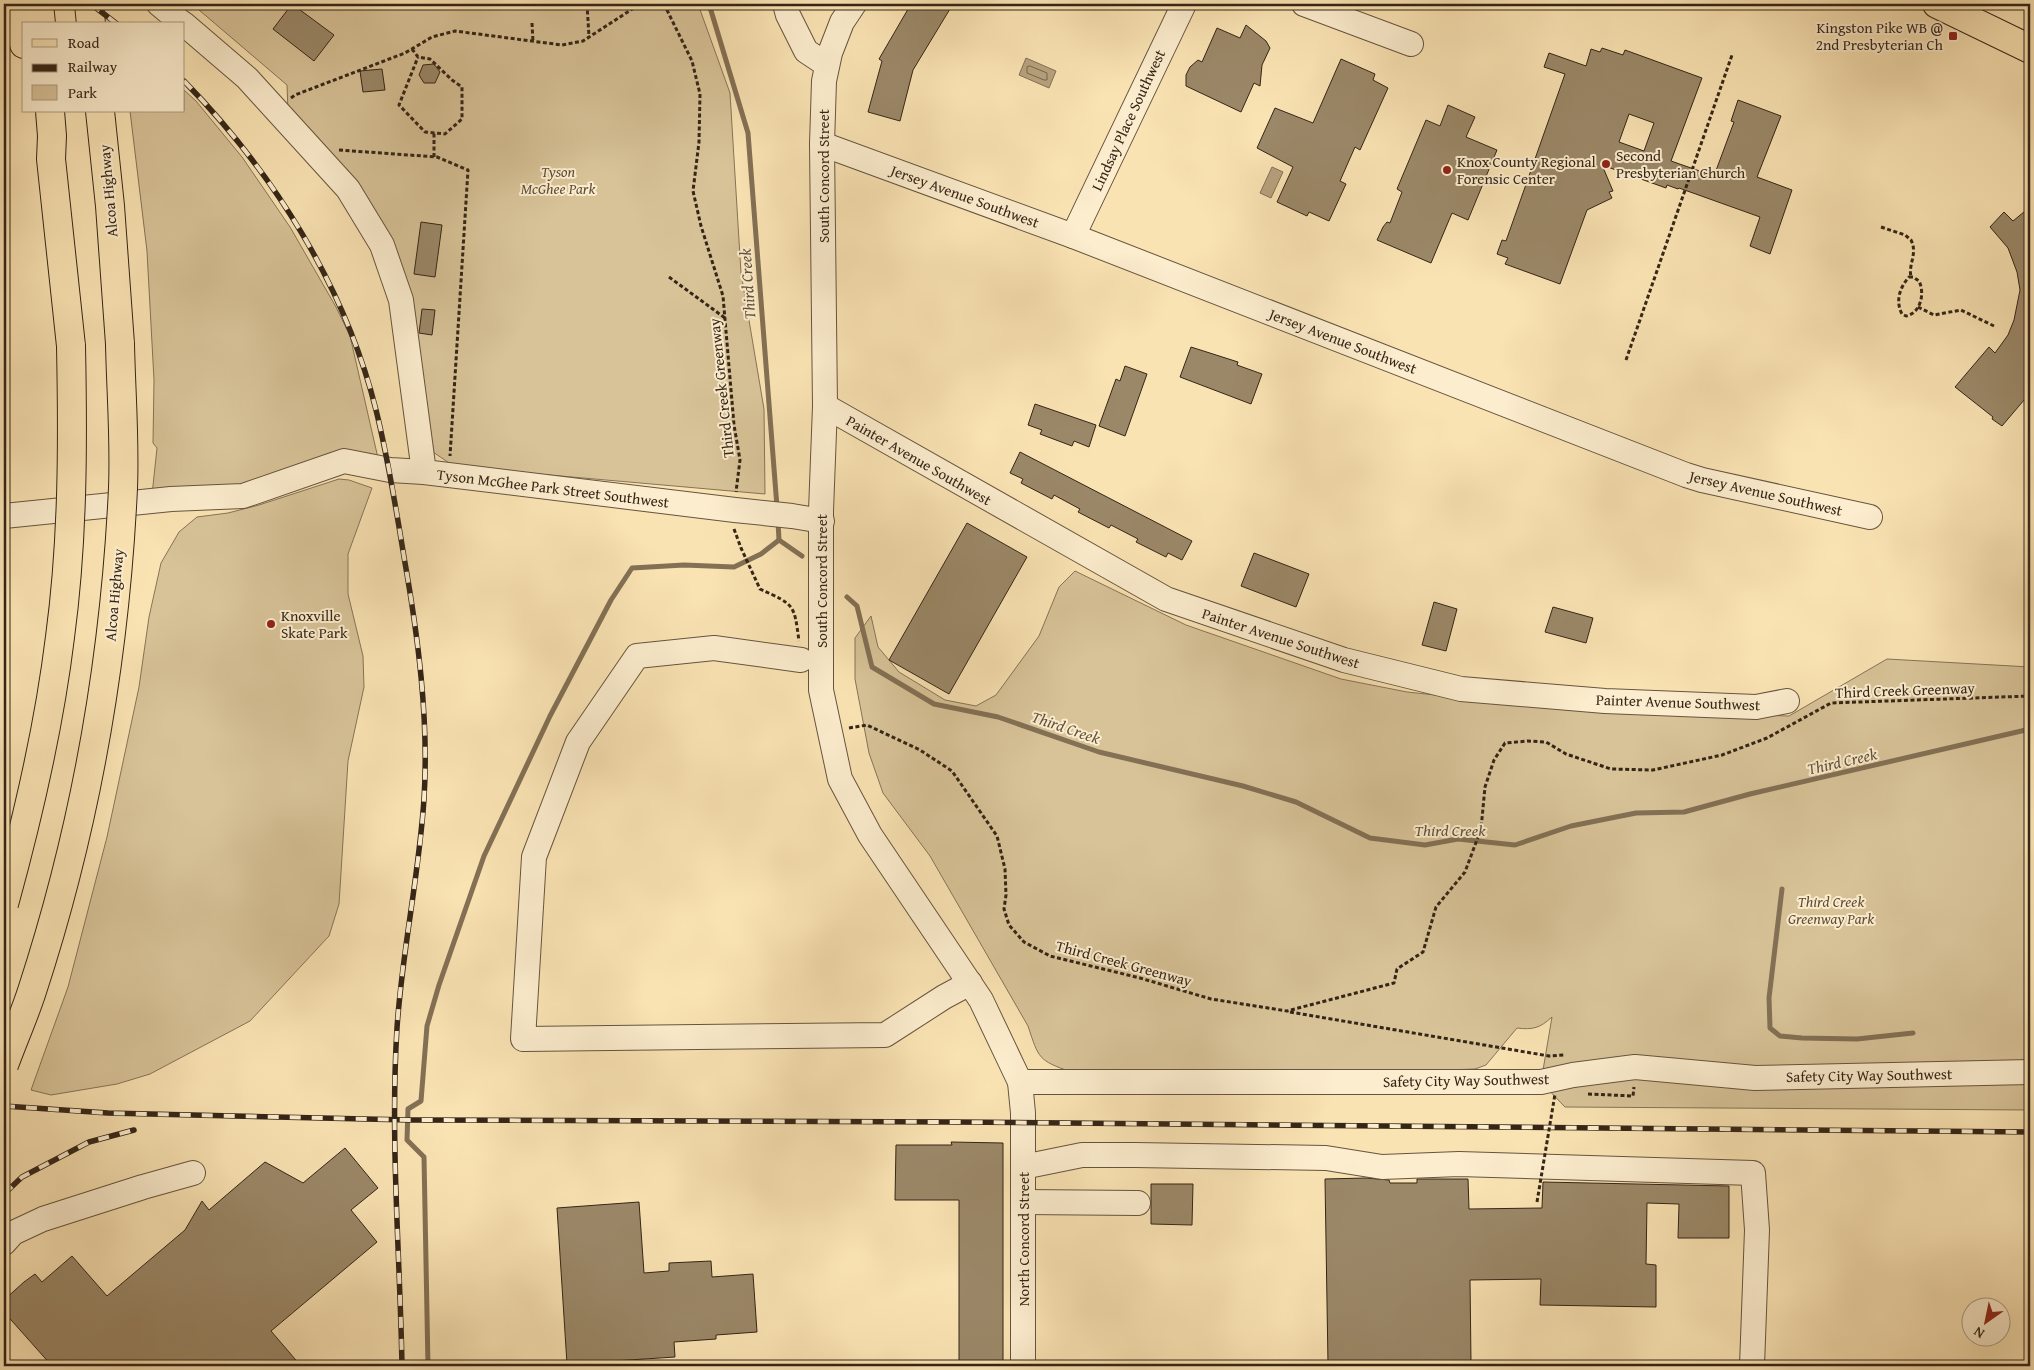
<svg xmlns="http://www.w3.org/2000/svg" width="2034" height="1370" viewBox="0 0 2034 1370" font-family="'Gentium Book Plus',serif">
  <rect width="100%" height="100%" fill="#fae3b3"/>
  <filter id="stains"><feTurbulence type="fractalNoise" baseFrequency=".004" numOctaves="4"/><feColorMatrix values="0 0 0 0 .2 0 0 0 0 .09 0 0 0 0 .02 0 0 0 .5 -.17"/></filter>
  <radialGradient id="worn" r=".72"><stop offset=".6" stop-color="#630" stop-opacity="0"/><stop offset="1" stop-color="#630" stop-opacity=".3"/></radialGradient>
  <g fill="#d8c398" stroke="#867458">
    <polygon points="192,4 698,4 730,93 741,273 764,409 765,494 481,469 452,465 433,452 405,277 399,258 366,200 288,111 287,85"/>
    <polygon points="184,90 196,101 242,157 264,189 290,227 336,307 350,336 378,458 353,454 330,453 238,487 152,495 157,448 153,443 154,380 147,251 130,111 184,111"/>
    <polygon points="339,479 349,480 372,488 348,554 348,594 363,656 364,687 348,761 339,904 329,936 250,1021 150,1074 117,1084 51,1095 31,1090 68,987 107,837 139,687 149,617 161,563 179,532 197,517 228,513 259,505"/>
    <path d="M1075,571l111,54 155,54 66,13 114,12 89,7 179,5 98,-57 143,8v443l-465,-3 -24,-25 11,-65c-12,11 -19,13 -35,11l-31,37 -11,4 -89,3h-315c-33,-12 -32,-13 -43,-46l-98,-170 -47,-63 -14,-40 -14,-74v-41l16,-22 7,31 21,25 46,28 31,6 20,-11 43,-59 20,-49z"/>
  </g>
  <g fill="#b7a27e" stroke="#837055">
    <polygon points="1026,58 1056,71 1049,88 1019,75"/>
    <polygon points="1272,167 1283,172 1271,198 1260,193"/>
  </g>
  <g fill="none" stroke-linecap="round" stroke-linejoin="round">
    <polygon stroke="#76644a" stroke-width="1" points="1030,66 1047,73 1047,80 1044,80 1027,73 1027,67"/>
    <g stroke="#837055" stroke-width="5">
      <polyline points="709,4 748,133 777,507"/>
      <polyline points="778,521 779,540 802,556"/>
      <polyline points="847,597 857,606 872,667 934,704 998,717 1099,752 1243,786 1296,802 1370,838 1425,845 1458,839 1515,845 1571,826 1636,813 1684,812 1750,794 2030,729"/>
      <polyline points="1782,889 1769,998 1770,1028 1780,1036 1802,1038 1857,1039 1913,1033"/>
      <polyline points="428,1366 424,1157 407,1140 408,1109 421,1101 427,1026 439,985 484,856 550,716 611,600 632,568 684,565 734,567 761,554 779,540"/>
    </g>
  </g>
  <g fill="#9b8868" stroke="#342517" fill-rule="evenodd">
    <polygon points="292,4 334,35 314,61 273,29"/>
    <polygon points="911,4 953,4 913,70 900,121 868,112 882,61 879,59"/>
    <polygon points="1246,25 1266,41 1270,48 1262,65 1260,86 1254,83 1241,112 1186,86 1186,75 1190,67 1198,60 1202,62 1217,28 1240,38"/>
    <path d="M1602,48l21,7 2,-5 77,28 -31,83 43,15 20,-54 -3,-1 7,-21 43,16 -24,61 35,13 -22,64 -20,-8 10,-29 -81,-29 -1,1 -11,-4 -1,3 -64,-23 11,26 -4,1 3,6 -25,12 -27,74 -55,-20 3,-6 -11,-4 5,-14 4,1 59,-167 -21,-7 5,-14 37,13 5,-17 9,3zM1629,114l25,9 -10,28 -25,-9z"/>
    <polygon points="1341,59 1375,74 1373,80 1388,88 1360,150 1355,147 1340,181 1346,184 1329,221 1309,212 1307,216 1277,202 1293,167 1257,148 1275,108 1313,123"/>
    <polygon points="434,64 440,72 435,83 424,83 419,75 423,65"/>
    <polygon points="382,69 385,90 363,92 360,71"/>
    <polygon points="1448,105 1475,117 1466,137 1497,150 1468,220 1452,213 1431,263 1377,240 1383,227 1387,222 1390,223 1402,192 1397,189 1426,120 1440,126"/>
    <polygon points="2030,207 2030,393 2002,426 1992,419 1993,417 1955,387 1989,347 1995,353 2008,335 2014,320 2020,290 2017,272 2008,248 1990,227 2004,212 2013,221"/>
    <polygon points="421,222 442,225 435,277 414,274"/>
    <polygon points="422,309 435,310 432,335 419,333"/>
    <polygon points="1191,347 1238,362 1237,365 1262,374 1251,404 1180,377"/>
    <polygon points="1125,366 1147,374 1125,436 1099,426 1116,379 1120,381"/>
    <polygon points="1035,404 1096,425 1089,447 1074,441 1072,446 1040,434 1042,430 1028,425"/>
    <polygon points="1020,452 1192,541 1182,560 1168,553 1166,557 1136,542 1138,539 1111,525 1109,528 1078,512 1080,509 1054,495 1052,499 1021,483 1023,479 1010,473"/>
    <polygon points="967,523 1027,557 949,694 889,660"/>
    <polygon points="1254,553 1309,574 1296,607 1241,586"/>
    <polygon points="1434,602 1457,609 1446,651 1422,645"/>
    <polygon points="1553,607 1593,618 1586,643 1545,632"/>
    <polygon points="951,1142 1003,1143 1003,1366 959,1366 959,1200 895,1200 896,1145 952,1145"/>
    <polygon points="345,1148 378,1188 351,1210 377,1242 271,1331 301,1366 52,1366 4,1312 4,1300 24,1282 35,1274 42,1282 72,1256 107,1296 185,1230 202,1201 209,1210 265,1162 303,1183"/>
    <polygon points="1366,1178 1389,1180 1390,1183 1417,1183 1417,1179 1468,1179 1469,1209 1542,1208 1543,1182 1729,1186 1729,1238 1678,1238 1679,1204 1647,1203 1646,1264 1656,1265 1656,1307 1540,1305 1541,1279 1470,1280 1471,1362 1328,1364 1325,1179"/>
    <polygon points="1151,1184 1193,1184 1192,1225 1151,1224"/>
    <polygon points="639,1202 644,1273 669,1271 669,1263 711,1261 712,1277 753,1274 757,1332 716,1335 716,1339 674,1342 675,1357 567,1364 557,1208"/>
  </g>
  <g fill="none" stroke-linecap="round" stroke-linejoin="round">
    <defs>
      <g id="minor">
        <polyline points="159,4 183,24"/>
        <polyline points="785,4 788,15 806,51 827,65"/>
        <polyline points="854,4 842,22 830,53 824,81 822,144 825,406 821,511 821,690 840,779 870,835 981,1000 1020,1082 1023,1113 1023,1366"/>
        <polyline points="1304,4 1411,44"/>
        <polyline points="184,24 247,78 348,189 382,245 401,300 424,472 735,510 792,516 822,521"/>
        <polyline points="822,144 1073,236 1686,475 1702,480 1870,517"/>
        <polyline points="1073,236 1184,4"/>
        <polyline points="825,406 1166,599 1344,660 1461,689 1605,701 1756,707 1787,701"/>
        <polyline points="4,516 171,499 243,496 344,461 390,470 424,472"/>
        <polyline points="801,660 714,648 637,656 578,742 534,857 523,1039 885,1035 944,997 970,983"/>
        <polyline points="1020,1082 1541,1082 1573,1075 1635,1067 1755,1078 2030,1072"/>
        <polyline points="1023,1167 1082,1155 1135,1155 1326,1158 1382,1167 1459,1164 1753,1173 1757,1230 1752,1366"/>
        <polyline points="1023,1202 1138,1203"/>
        <polyline points="4,1243 13,1233 43,1219 143,1187 193,1173"/>
      </g>
      <polyline id="major" points="1937,4 2030,49"/>
      <g id="highway">
        <polyline points="16,4 24,44"/>
        <polyline points="39,4 41,24"/>
        <polyline points="89,4 91,24"/>
        <polyline points="50,111 52,136 51,159 71,346"/>
        <polyline points="100,111 110,206 120,344"/>
      </g>
    </defs>
    <use href="#minor" stroke="#66543e" stroke-width="26"/>
    <use href="#major" stroke="#342517" stroke-width="30"/>
    <use href="#highway" stroke="#342517" stroke-width="30"/>
    <g stroke="#342517" stroke-width="3" stroke-dasharray="4 2.5" stroke-linecap="butt">
      <polyline points="587,4 589,37"/>
      <polyline points="664,4 692,61 700,94 699,142 693,191 701,226 723,296 734,425 740,460 736,492"/>
      <polyline points="532,23 533,42"/>
      <polyline points="412,49 418,57 430,59 452,80 462,87 462,119 445,134 425,132 399,105 418,57"/>
      <polyline points="291,98 295,95 405,53 432,37 455,31 562,45 583,41 640,4"/>
      <polyline points="339,150 437,157 468,170 450,456"/>
      <polyline points="434,157 434,133"/>
      <path d="M1881,227l24,8 6,5c7,14 -3,24 0,37"/>
      <polyline points="669,277 725,318"/>
      <path d="M1909,277h4l6,4c6,12 2,32 -13,35l-4,-2c-7,-13 -2,-27 7,-37z"/>
      <polyline points="1918,307 1934,315 1961,310 1994,326"/>
      <polyline points="1626,360 1732,55"/>
      <path d="M734,529l7,19 19,41c35,16 34,15 39,52"/>
      <polyline points="849,728 867,725 920,750 952,771 997,836 1005,869 1006,895 1004,909 1009,925 1024,942 1050,956 1140,978 1211,999 1287,1011 1394,983 1397,969 1423,952 1436,907 1465,872 1481,829 1485,787 1494,760 1505,743 1528,741 1546,742 1566,754 1611,769 1653,770 1722,755 1767,738 1831,703 2030,696"/>
      <polyline points="1290,1012 1549,1056 1565,1055"/>
      <polyline points="1588,1094 1633,1096 1634,1087"/>
    </g>
    <use href="#minor" stroke="#fcedce" stroke-width="24"/>
    <use href="#major" stroke="#fae3b3" stroke-width="28"/>
    <use href="#highway" stroke="#fae3b3" stroke-width="28"/>
    <defs>
      <g id="rail">
        <polyline points="91,4 117,24"/>
        <path d="M184,81c89,91 161,205 192,329 12,48 20,98 28,147 14,79 25,162 20,242 -5,77 -22,152 -27,229 -7,112 3,226 5,338"/>
        <polyline points="4,1106 108,1113 410,1120 955,1122 2030,1132"/>
        <polyline points="4,1194 22,1177 89,1142 134,1130"/>
      </g>
    </defs>
    <use href="#rail" stroke="#342517" stroke-width="5.5"/>
    <use href="#rail" stroke="#fcedce" stroke-width="4" stroke-dasharray="11" stroke-linecap="butt"/>
    <defs>
      <g id="highway-bridge">
        <path d="M4,904c24,-87 45,-176 56,-267 13,-96 13,-194 11,-291"/>
        <path d="M4,1065c9,-25 20,-49 28,-74 53,-162 83,-333 91,-503 2,-48 -2,-96 -3,-144"/>
      </g>
    </defs>
    <use href="#highway-bridge" stroke="#342517" stroke-width="30" stroke-linecap="butt"/>
    <polyline stroke="#342517" stroke-width="3" stroke-dasharray="4 2.5" stroke-linecap="butt" points="1537,1202 1555,1094"/>
    <use href="#highway-bridge" stroke="#fae3b3" stroke-width="28"/>
  </g>
  <g fill="#8f2418" stroke="#fcedce" stroke-width="2">
    <rect x="1948" y="31" width="10" height="10" rx="2.5"/>
    <circle cx="1606" cy="164" r="5"/>
    <circle cx="1447" cy="170" r="5"/>
    <circle cx="271" cy="624" r="5"/>
  </g>
  <g text-anchor="middle" dominant-baseline="central" stroke-width="4" stroke-linejoin="round" paint-order="stroke">
    <g font-size="15" fill="#342517" stroke="#fcedce" text-anchor="start">
      <text x="1943" y="27" text-anchor="end">Kingston Pike WB @<tspan x="1943" dy="17">2nd Presbyterian Ch</tspan></text>
      <text x="1616" y="155">Second<tspan x="1616" dy="17">Presbyterian Church</tspan></text>
      <text x="1457" y="161">Knox County Regional<tspan x="1457" dy="17">Forensic Center</tspan></text>
      <text x="281" y="615">Knoxville<tspan x="281" dy="17">Skate Park</tspan></text>
    </g>
    <g font-size="15" fill="#342517" stroke="#fcedce">
      <text transform="translate(1128 120) rotate(-65)">Lindsay Place Southwest</text>
      <text transform="translate(823 176) rotate(-90)">South Concord Street</text>
      <text transform="translate(108 191) rotate(-95)">Alcoa Highway</text>
      <text transform="translate(965 196) rotate(20)">Jersey Avenue Southwest</text>
      <text transform="translate(1343 341) rotate(21)">Jersey Avenue Southwest</text>
      <text transform="translate(721 388) rotate(-96)">Third Creek Greenway</text>
      <text transform="translate(919 460) rotate(30)">Painter Avenue Southwest</text>
      <text transform="translate(553 488) rotate(7)">Tyson McGhee Park Street Southwest</text>
      <text transform="translate(1766 493) rotate(13)">Jersey Avenue Southwest</text>
      <text transform="translate(821 581) rotate(-90)">South Concord Street</text>
      <text transform="translate(114 595) rotate(-85)">Alcoa Highway</text>
      <text transform="translate(1281 638) rotate(18)">Painter Avenue Southwest</text>
      <text transform="translate(1905 690) rotate(-2)">Third Creek Greenway</text>
      <text transform="translate(1678 702) rotate(2)">Painter Avenue Southwest</text>
      <text transform="translate(1124 963) rotate(15)">Third Creek Greenway</text>
      <text transform="translate(1869 1075) rotate(-1)">Safety City Way Southwest</text>
      <text transform="translate(1466 1080) rotate(-1)">Safety City Way Southwest</text>
      <text transform="translate(1023 1239) rotate(-90)">North Concord Street</text>
    </g>
    <g font-size="15" font-style="italic" fill="#5d4c37" stroke="#fcedce">
      <text x="558" y="171">Tyson<tspan x="558" dy="17">McGhee Park</tspan></text>
      <text x="1831" y="901">Third Creek<tspan x="1831" dy="17">Greenway Park</tspan></text>
    </g>
    <g font-size="16" font-style="italic" fill="#62513b" stroke="#fcedce">
      <text transform="translate(747 284) rotate(-94)">Third Creek</text>
      <text transform="translate(1066 727) rotate(19)">Third Creek</text>
      <text transform="translate(1842 761) rotate(-13)">Third Creek</text>
      <text x="1450" y="830">Third Creek</text>
    </g>
  </g>
  <rect width="2034" height="1370" fill="none" stroke="#fae3b3" stroke-width="20"/>
  <rect x="5" y="5" width="2024" height="1360" fill="none" stroke="#342517" stroke-width="2.5"/>
  <rect x="10" y="10" width="2014" height="1350" fill="none" stroke="#342517"/>
  <rect x="22" y="22" width="162" height="90" fill="#fcedce" stroke="#ac9d85"/>
  <rect x="32" y="39" width="25" height="8" fill="#fae3b3" stroke="#ac9d85"/>
  <text x="68" y="48" font-size="15" fill="#342517">Road</text>
  <rect x="32" y="64" width="25" height="8" fill="#342517" stroke="#ac9d85"/>
  <text x="68" y="72" font-size="15" fill="#342517">Railway</text>
  <rect x="32" y="85" width="25" height="15" fill="#d8c398" stroke="#ac9d85"/>
  <text x="68" y="98" font-size="15" fill="#342517">Park</text>
  <g transform="translate(1986 1322) rotate(213)"><circle r="24" fill="#fcedce" stroke="#ac9d85"/>
  <path d="M0-4L9 19L0 12L-9 19Z" fill="#8f2418"/>
  <text y="-8" font-size="14" font-weight="bold" text-anchor="middle" fill="#342517">N</text>
  </g>
  <rect width="100%" height="100%" filter="url(#stains)"/>
  <rect width="100%" height="100%" fill="url(#worn)"/>
</svg>
